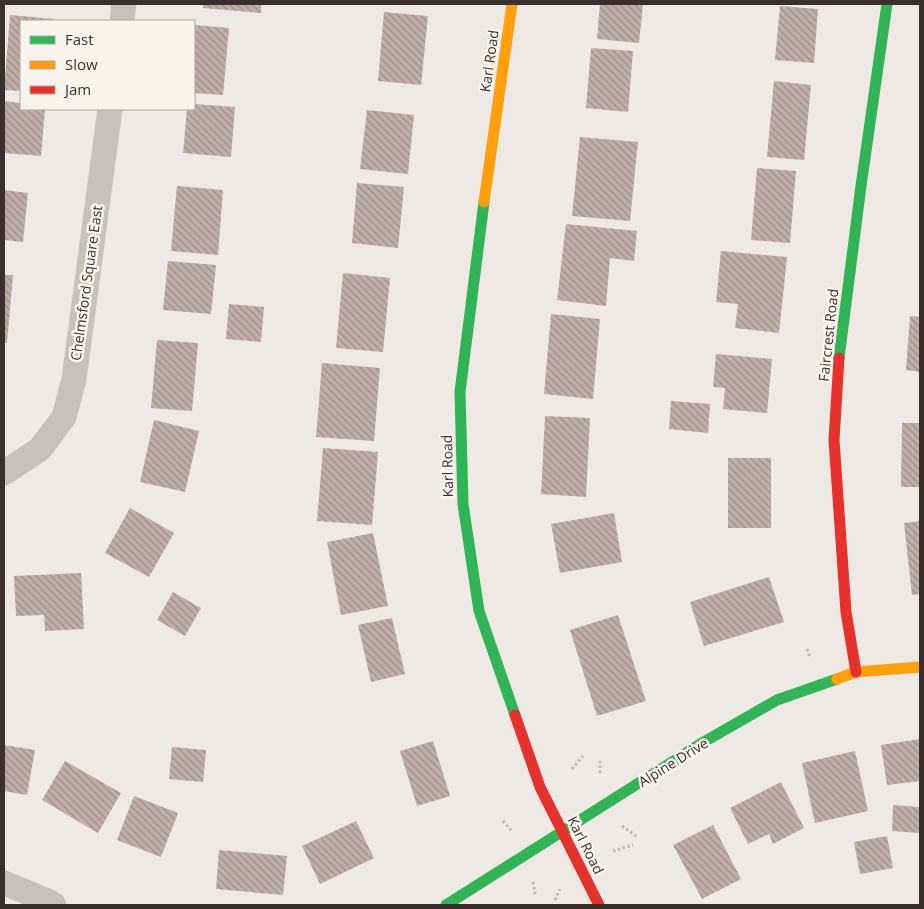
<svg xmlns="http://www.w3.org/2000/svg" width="924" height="909" viewBox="0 0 924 909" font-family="'Open Sans',sans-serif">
  <defs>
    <pattern id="building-back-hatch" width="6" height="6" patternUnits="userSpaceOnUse" patternTransform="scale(1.25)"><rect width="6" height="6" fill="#c0aea8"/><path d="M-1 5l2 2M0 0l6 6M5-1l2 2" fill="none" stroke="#9d8e89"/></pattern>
  </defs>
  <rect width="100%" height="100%" fill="#eee9e5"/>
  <g fill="url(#building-back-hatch)">
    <polygon points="203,4 261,4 261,13 203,8"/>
    <polygon points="600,4 643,4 639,43 597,39"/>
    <polygon points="780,6 818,9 814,63 775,60"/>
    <polygon points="384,12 428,16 421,85 378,81"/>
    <polygon points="10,15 54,19 54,21 21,21 21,91 4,90"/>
    <polygon points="195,25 229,28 223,95 194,93 194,43"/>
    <polygon points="591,48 633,51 628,112 586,108"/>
    <polygon points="774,81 811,85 804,160 767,157"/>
    <polygon points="4,101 21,103 21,109 45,109 41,156 4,153"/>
    <polygon points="194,104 235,107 231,157 183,153 187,109 194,109"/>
    <polygon points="367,110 414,115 408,174 360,169"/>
    <polygon points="580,137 638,142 630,221 572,216"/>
    <polygon points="757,168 796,171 790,243 751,240"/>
    <polygon points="357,183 404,187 398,248 352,243"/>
    <polygon points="177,186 223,190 218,255 171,251"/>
    <polygon points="4,190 28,193 23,242 4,240"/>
    <polygon points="566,224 637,231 634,261 610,258 606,306 557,300"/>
    <polygon points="721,251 787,257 779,333 735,328 738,304 716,302"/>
    <polygon points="168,261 216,265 211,314 163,310"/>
    <polygon points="343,273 390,278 383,352 336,348"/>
    <polygon points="4,275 13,275 7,343 4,342"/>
    <polygon points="229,304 264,307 261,342 226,339"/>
    <polygon points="551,314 600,319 593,399 544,394"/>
    <polygon points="910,316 920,317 920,372 906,370"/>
    <polygon points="157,340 198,343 192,411 151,408"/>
    <polygon points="716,354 772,359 767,413 723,409 725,388 713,387"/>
    <polygon points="322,363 380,368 374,441 316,437"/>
    <polygon points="671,401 710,404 708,433 669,429"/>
    <polygon points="545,416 590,418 586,497 541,494"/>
    <polygon points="154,420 199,431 185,492 140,482"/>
    <polygon points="902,423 920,423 920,487 901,487"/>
    <polygon points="323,448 378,452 372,525 317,521"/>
    <rect x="728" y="458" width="43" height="70"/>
    <polygon points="130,508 174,533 149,577 105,553"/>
    <polygon points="614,513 622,562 560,573 551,524"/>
    <polygon points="920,521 920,594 912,595 904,523"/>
    <polygon points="373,533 388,606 341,615 327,542"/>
    <polygon points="81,573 84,629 45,631 44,615 16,616 14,576"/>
    <polygon points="769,577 784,622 704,646 690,602"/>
    <polygon points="173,592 201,608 185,636 157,620"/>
    <polygon points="618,615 646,701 597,716 570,630"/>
    <polygon points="392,618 405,674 371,682 358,625"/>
    <polygon points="920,739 920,781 887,785 881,745"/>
    <polygon points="433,741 450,796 417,806 400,751"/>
    <polygon points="4,745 35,750 27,795 4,791"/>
    <polygon points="172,747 206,750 203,782 169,779"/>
    <polygon points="855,751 868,811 815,823 802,763"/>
    <polygon points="65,761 121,793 98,833 42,800"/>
    <polygon points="781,782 804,828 773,844 769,834 748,844 730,808"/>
    <polygon points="134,796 178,813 161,857 117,840"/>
    <polygon points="893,805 920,807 920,833 892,831"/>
    <polygon points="356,821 374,858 320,884 302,846"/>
    <polygon points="713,825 741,879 702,899 673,845"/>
    <polygon points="887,836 893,868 860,874 854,842"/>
    <polygon points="219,850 287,856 283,895 216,889"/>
  </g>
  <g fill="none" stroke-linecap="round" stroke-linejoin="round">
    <g stroke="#c0bab6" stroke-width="3" stroke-dasharray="2.5 2.5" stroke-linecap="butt">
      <polyline points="807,649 810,658"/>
      <polyline points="572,769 583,756"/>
      <polyline points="600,773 600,761"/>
      <polyline points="503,821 512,831"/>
      <polyline points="622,826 636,836"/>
      <polyline points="613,851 633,845"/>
      <polyline points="533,882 535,894"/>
      <polyline points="555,900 560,889"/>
    </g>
    <g stroke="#c7c1be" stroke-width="25">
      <polyline points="122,21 124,4"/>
      <polyline points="4,473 40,449 64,417 74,379 110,109"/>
      <polyline points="4,883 48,901 54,905"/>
    </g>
    <g stroke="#30b455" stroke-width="11">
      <polyline points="484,202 460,392 463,504 479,611 515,715"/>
      <polyline points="839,358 861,186 887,4"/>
      <polyline points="446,905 702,743 777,700 837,679"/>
    </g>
    <g stroke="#ff9f0a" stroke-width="11">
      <polyline points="484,202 512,4"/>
      <polyline points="837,679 856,672 920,667"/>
    </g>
    <g stroke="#e5322d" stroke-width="11">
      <polyline points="839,358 834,440 846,612 856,672"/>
      <polyline points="515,715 540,787 599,905"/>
    </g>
  </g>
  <g text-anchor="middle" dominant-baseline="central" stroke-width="5" stroke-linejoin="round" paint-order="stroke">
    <g font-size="14" fill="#392f2c" stroke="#f9f3ee">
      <text transform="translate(489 61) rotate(-82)">Karl Road</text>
      <text transform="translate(86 283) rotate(-82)">Chelmsford Square East</text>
      <text transform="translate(828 335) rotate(-84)">Faircrest Road</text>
      <text transform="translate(447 466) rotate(-91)">Karl Road</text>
      <text transform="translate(673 762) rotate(-32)">Alpine Drive</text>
      <text transform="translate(586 845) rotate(63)">Karl Road</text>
    </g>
  </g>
  <rect width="924" height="909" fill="none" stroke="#392f2c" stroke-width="10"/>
  <rect x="20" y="20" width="175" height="90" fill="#f9f3ee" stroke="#aca5a0"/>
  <rect x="30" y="36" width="25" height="8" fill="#30b455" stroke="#aca5a0"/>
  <text x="65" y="45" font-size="15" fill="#392f2c">Fast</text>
  <rect x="30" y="61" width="25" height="8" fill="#ff9f0a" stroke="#aca5a0"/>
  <text x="65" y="70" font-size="15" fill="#392f2c">Slow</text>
  <rect x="30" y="86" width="25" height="8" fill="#e5322d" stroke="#aca5a0"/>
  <text x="65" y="95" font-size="15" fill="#392f2c">Jam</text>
</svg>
